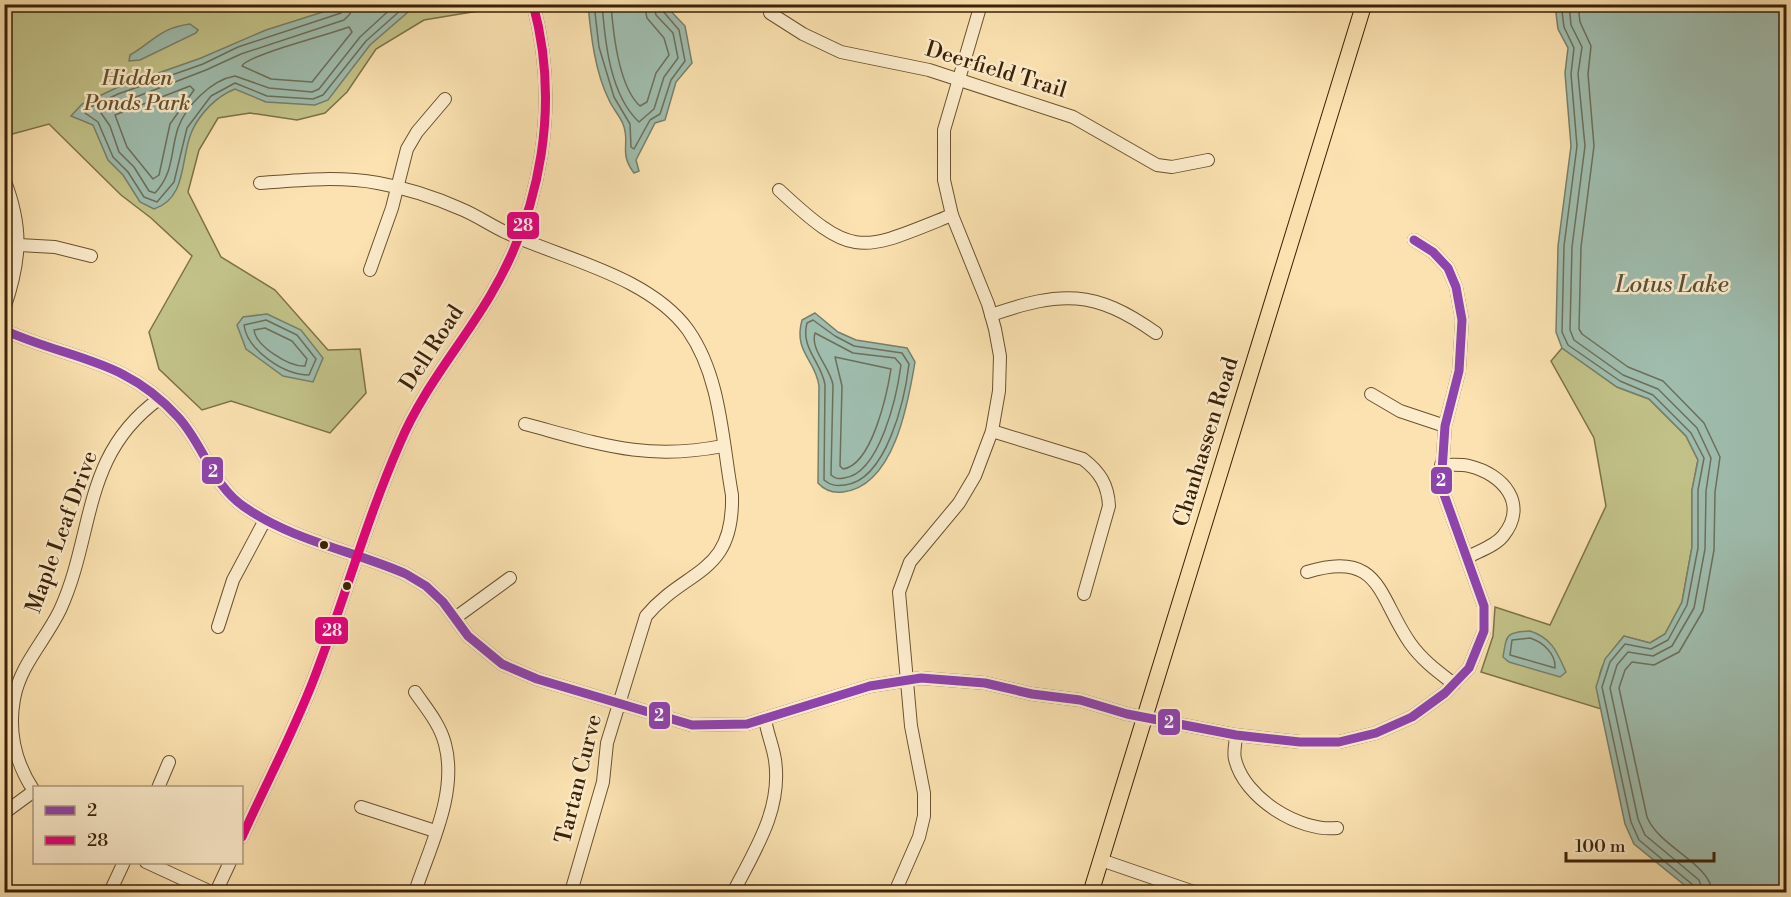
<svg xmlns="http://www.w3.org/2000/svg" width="1791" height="897" viewBox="0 0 1791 897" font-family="'Libre Bodoni',serif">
  <rect width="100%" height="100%" fill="#fbe2b0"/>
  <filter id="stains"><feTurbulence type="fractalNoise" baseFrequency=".00333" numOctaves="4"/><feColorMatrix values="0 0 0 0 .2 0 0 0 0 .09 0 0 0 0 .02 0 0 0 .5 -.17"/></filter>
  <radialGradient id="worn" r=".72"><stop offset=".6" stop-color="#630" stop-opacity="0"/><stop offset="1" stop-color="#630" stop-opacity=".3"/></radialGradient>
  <g fill="#c2c288" stroke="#7e7247" stroke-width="1.5">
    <polygon points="4,5 514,5 424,20 376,49 347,92 325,113 297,120 250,113 218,118 199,150 188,192 221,257 275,290 328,350 360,349 366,393 330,433 231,401 202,410 159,369 149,332 192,256 151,218 121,195 49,124 5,136"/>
    <path d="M1562,348l55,39 32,12 37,37 12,24 -6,30v57l-10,55 -17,32 -15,9 -26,-7c-22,27 -31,38 -23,73l-120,-37 12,-36 2,-29 55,18 56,-119 -12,-68 -43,-77z"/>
  </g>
  <g fill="#9fbdae" stroke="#777f6b" stroke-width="1.5">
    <path d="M348,4l62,1 -2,7 -38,33 -42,55 -13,5 -49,-3 -31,-13c-18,7 -35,24 -43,42 -12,26 -4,67 -38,78l-14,-7 -17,-27 -15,-15 -15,-35 -22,-9 11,-12 34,-16 85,-30 65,-28z"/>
    <path d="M588,5h77l20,21 7,37 -16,19 -11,38 -10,3 -19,37 3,11 -5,2c-16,-21 -3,-30 -11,-49 -3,-8 -10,-15 -14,-24 -14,-28 -18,-64 -21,-95z"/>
    <polygon points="1555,5 1786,5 1786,892 1693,892 1634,844 1625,824 1596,687 1605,659 1624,636 1650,643 1665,634 1682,602 1692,547 1692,490 1698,460 1686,436 1649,399 1617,387 1576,358 1562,348 1556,332 1558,246 1571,146 1565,73 1568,48 1558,29"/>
    <path d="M190,24l8,6 -2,3 -56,27 -11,1 1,-6c23,-13 29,-27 60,-31z"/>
    <path d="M815,313l23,19 18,8 51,8 8,14c-7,42 -21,124 -72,130 -9,1 -18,-1 -25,-9l1,-97c-3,-26 -26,-34 -17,-66z"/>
    <polygon points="267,314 301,330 323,358 313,382 283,376 246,349 237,325 243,317"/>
    <path d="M1530,631c22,7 27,21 36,41l-6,5 -51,-15 -6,-5c4,-24 3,-24 27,-26z"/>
  </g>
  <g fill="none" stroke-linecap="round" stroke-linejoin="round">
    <g stroke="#6d6f5a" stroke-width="1.5">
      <polyline points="345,4 341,13 238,47 203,64 118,94 86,109 85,113 98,122 113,157 128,172 144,197 157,202 174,182 187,128 211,96 235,83 267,96 313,99 323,95 366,41 402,9 404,4"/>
      <path d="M353,4l-3,10 -6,6 -103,34 -35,16 -104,40 -1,3 9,13 9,26 15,15 15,24 6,2c19,-20 15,-40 23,-65 8,-22 33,-48 57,-52l34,12 43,4 7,-3 41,-52 36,-33"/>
      <polyline points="594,4 599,47 614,97 630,124 631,147 634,149 650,120 660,114 671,80 685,61 679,30 662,10 661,4"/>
      <path d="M602,4c3,38 8,91 37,118l15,-13 10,-32 14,-19 -5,-25 -17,-18 -3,-11"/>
      <path d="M611,4c2,28 8,83 29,102l7,-4 9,-29 13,-18 -5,-17 -17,-20 -3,-14"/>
      <polyline points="1561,4 1564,27 1574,48 1571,74 1577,146 1564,246 1562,332 1568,345 1620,381 1653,395 1691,433 1704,458 1698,490 1698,548 1687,605 1668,640 1651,649 1625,644 1610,662 1602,687 1631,822 1639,840 1693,885 1696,892"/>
      <polyline points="1569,4 1571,25 1582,47 1578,74 1585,146 1572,247 1570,330 1574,340 1623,375 1658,389 1697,428 1711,458 1706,491 1705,549 1694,608 1672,646 1653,656 1628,652 1617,665 1610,688 1638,819 1645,835 1699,880 1703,892"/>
      <path d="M1578,4l2,18 11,24 -3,28 6,72 -13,101 -2,82 3,5 46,33 35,14 41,42 16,34 -5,35 -1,58 -11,61 -24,41 -25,13 -22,-3 -7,8 -6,18 28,129c12,30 64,47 65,75"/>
      <path d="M349,27l3,5 -40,50 -41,-3 -29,-13c5,-11 89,-32 107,-39z"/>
      <polygon points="190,86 194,90 170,124 159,175 153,179 127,147 115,115"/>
      <path d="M266,320l31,15 19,24 -7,16c-25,0 -62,-25 -65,-50z"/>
      <path d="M813,320l22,16 19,10 48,7 7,11c-4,34 -22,116 -64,121 -8,1 -14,1 -21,-5l1,-95c-3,-22 -25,-37 -18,-62z"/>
      <path d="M265,328l27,13 15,18 -2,7c-16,1 -49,-20 -51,-36z"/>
      <path d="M815,333l38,20 42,5 6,7c-4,30 -21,109 -57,113 -6,1 -8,1 -13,-3l2,-90c-3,-18 -23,-35 -18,-52z"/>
      <path d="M835,357l56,12c-4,25 -19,96 -48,100l-3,-3 2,-80z"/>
      <path d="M1530,638c13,4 26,16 25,30l-45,-13 2,-15z"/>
    </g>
    <defs>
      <g id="minor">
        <polyline points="770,13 803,34 841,52 929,70 1073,117 1157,165 1172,167 1208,160"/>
        <path d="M4,179c19,48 17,81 0,130"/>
        <path d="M260,183c39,-3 79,-7 118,0 28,5 56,14 83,26 15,6 29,16 44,23 58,27 144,44 183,98 33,47 34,110 44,165 2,81 -46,73 -86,121l-39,127 -4,39 -32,110"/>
        <path d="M779,190c75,70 81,62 173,25"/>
        <polyline points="19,245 55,247 91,256"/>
        <polyline points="370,270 392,208 407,149 417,132 445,99"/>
        <path d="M991,315c70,-24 103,-26 165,18"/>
        <path d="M4,330c66,30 121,28 174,87 26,28 34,69 68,91 48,33 108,43 160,66l20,12 17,16 25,34 34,28 35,15 155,46 55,-1 123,-38 51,-8 64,5 47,11 48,6 47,14 109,21 64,7h39l37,-9 36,-16 33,-24 24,-25 15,-37v-25l-43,-120 4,-60 14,-55 3,-51 -6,-33 -8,-19 -15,-16 -19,-12"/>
        <polyline points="1371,394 1400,411 1445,426"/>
        <path d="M525,424c75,20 120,37 198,22"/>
        <path d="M992,431l91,28c17,13 25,26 26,47l-25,88"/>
        <path d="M1441,465c9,0 20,-1 28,1 34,8 60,38 34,70 -8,10 -24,15 -35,21"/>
        <path d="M1307,572c74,-23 71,25 103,71 12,17 27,28 44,41"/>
        <polyline points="455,618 510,578"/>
        <polyline points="218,627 233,580 265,520"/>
        <path d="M415,692c11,16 25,32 30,52 13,49 -15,102 -30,148"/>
        <path d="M1236,735c0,7 -3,17 -1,24 9,39 64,73 102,69"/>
        <polyline points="158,788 169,762"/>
        <polyline points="361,807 435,831"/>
        <path d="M4,813l30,-22c-18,-27 -26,-59 -20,-92 6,-34 31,-58 46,-89 35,-76 21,-155 99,-211"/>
        <path d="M242,837c25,-56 55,-111 76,-169 28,-74 50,-152 82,-225 22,-53 61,-98 90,-147 52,-87 70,-193 43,-292"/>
        <polyline points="1101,860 1194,892"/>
        <polyline points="146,862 211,892"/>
        <path d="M736,887c21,-40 46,-80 39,-127 -2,-14 -8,-27 -10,-41"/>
        <polyline points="110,892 124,862"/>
        <polyline points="216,892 230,862"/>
        <polyline points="895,892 919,837 924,816 924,793 911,726 899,592 910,562 959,503 975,476 992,431 999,391 1000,356 995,329 988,304 952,215 944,180 944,130 981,4"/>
      </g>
      <polyline id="major" points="1091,892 1364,4"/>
    </defs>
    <use href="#minor" stroke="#6b5130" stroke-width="14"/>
    <use href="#major" stroke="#3b2106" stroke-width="17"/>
    <use href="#minor" stroke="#fceccc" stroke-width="12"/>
    <use href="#major" stroke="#fbe2b0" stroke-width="15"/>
    <defs>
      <path id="bus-1" d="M4,330c66,30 121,28 174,87 26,28 34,69 68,91 48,33 108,43 160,66l20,12 17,16 25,34 34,28 35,15 155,46 55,-1 123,-38 51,-8 64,5 47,11 48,6 47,14 109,21 64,7h39l37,-9 36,-16 33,-24 24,-25 15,-37v-25l-43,-120 4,-60 14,-55 3,-51 -6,-33 -8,-19 -15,-16 -19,-12"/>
      <path id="bus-2" d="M242,837c25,-56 55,-111 76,-169 28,-74 50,-152 82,-225 22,-53 61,-98 90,-147 52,-87 70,-193 43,-292"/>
    </defs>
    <use href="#bus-1" stroke="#fceccc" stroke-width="14"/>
    <use href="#bus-2" stroke="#fceccc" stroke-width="14"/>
    <use href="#bus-1" stroke="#8e44ad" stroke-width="9"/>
    <use href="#bus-2" stroke="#e5007d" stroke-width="9"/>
  </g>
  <g fill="#3b2106" stroke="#fceccc" stroke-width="2">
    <circle cx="324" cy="545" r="5"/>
    <circle cx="347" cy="586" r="5"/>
  </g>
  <g text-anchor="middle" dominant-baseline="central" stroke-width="5" stroke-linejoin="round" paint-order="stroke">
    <g font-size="22" fill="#3b2106" stroke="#fceccc">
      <text transform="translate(996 70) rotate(17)">Deerfield Trail</text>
      <text transform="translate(432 348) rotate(-57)">Dell Road</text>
      <text transform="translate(1206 442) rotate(-73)">Chanhassen Road</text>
      <text transform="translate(62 532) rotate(-70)">Maple Leaf Drive</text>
      <text transform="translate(579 779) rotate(-76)">Tartan Curve</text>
    </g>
    <g font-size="22" font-style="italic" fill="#64512d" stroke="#fceccc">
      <text x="137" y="78">Hidden<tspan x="137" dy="25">Ponds Park</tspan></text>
    </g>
    <g font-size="24" font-style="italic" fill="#595038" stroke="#fceccc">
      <text x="1672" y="285">Lotus Lake</text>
    </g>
  </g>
  <g stroke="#fceccc" stroke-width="2">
    <rect x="506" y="211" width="34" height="29" rx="6" fill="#e5007d"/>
    <rect x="201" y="456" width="23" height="29" rx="6" fill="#8e44ad"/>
    <rect x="1430" y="466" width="23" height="29" rx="6" fill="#8e44ad"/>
    <rect x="314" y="616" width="35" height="29" rx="6" fill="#e5007d"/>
    <rect x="648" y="701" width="23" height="29" rx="6" fill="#8e44ad"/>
    <rect x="1157" y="708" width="24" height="28" rx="6" fill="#8e44ad"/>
  </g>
  <g font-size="16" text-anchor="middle" font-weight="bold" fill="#fff">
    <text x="523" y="231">28</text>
    <text x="213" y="477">2</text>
    <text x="1441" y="486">2</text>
    <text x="332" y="636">28</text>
    <text x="659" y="721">2</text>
    <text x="1169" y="728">2</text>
  </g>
  <rect width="1791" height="897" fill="none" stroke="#fbe2b0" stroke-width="24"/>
  <rect x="6" y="6" width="1779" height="885" fill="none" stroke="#3b2106" stroke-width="3"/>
  <rect x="12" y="12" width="1767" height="873" fill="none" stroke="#3b2106" stroke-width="1.5"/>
  <rect x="33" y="786" width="210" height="78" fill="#fceccc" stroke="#af9b7d" stroke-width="1.5"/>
  <rect x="45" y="806" width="30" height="9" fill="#8e44ad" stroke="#af9b7d" stroke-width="1.5"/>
  <text x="87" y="816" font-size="18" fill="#3b2106">2</text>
  <rect x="45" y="836" width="30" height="9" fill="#e5007d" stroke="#af9b7d" stroke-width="1.5"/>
  <text x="87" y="846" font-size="18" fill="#3b2106">28</text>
  <path d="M1566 852v9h148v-9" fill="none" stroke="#3b2106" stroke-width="3"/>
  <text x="1575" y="852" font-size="18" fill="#3b2106" stroke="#fceccc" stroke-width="4.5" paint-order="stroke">100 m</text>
  <rect width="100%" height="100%" filter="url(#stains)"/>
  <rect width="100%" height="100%" fill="url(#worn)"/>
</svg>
